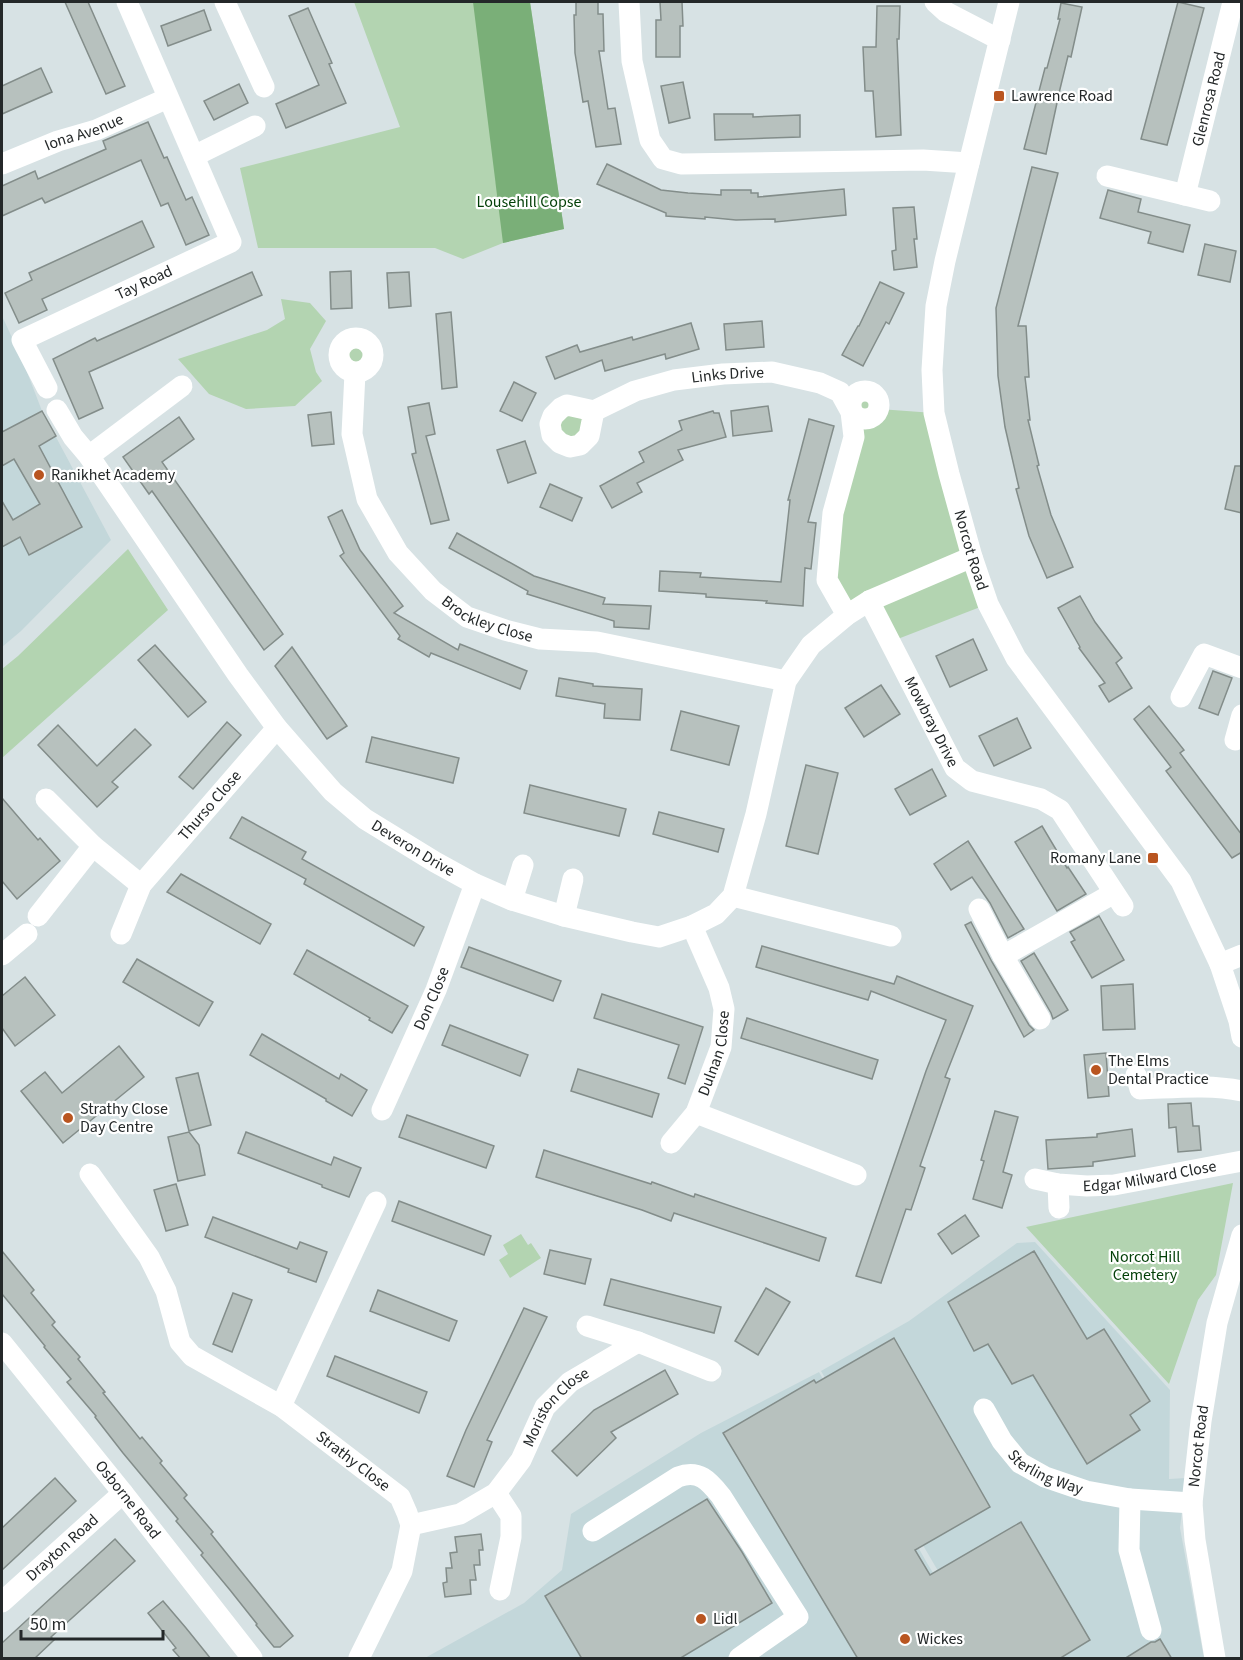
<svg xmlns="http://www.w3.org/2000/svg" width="1243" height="1660" viewBox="0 0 1243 1660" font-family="'Source Sans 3',sans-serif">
  <rect width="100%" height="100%" fill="#d7e2e4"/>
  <g fill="#c3d7da">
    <polygon points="2,316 22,359 42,411 111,540 21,631 2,647"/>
    <polygon points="1035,1242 1170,1390 1169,1479 1186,1478 1180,1528 1204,1658 989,1658 821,1371 909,1321 1017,1243"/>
    <polygon points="819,1372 927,1563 985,1658 425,1658 524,1603 562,1570 571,1514 701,1433"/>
  </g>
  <g fill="#b3d4b1">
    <polygon points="354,2 530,2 564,229 503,243 463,259 435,248 258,248 240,168 400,127"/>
    <polygon points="281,299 310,303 326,321 310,349 316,372 322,381 295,406 246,409 209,394 178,359 267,330 285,319"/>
    <circle cx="356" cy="355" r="17"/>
    <polygon points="858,391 871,391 878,398 879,409 934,413 988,604 890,642 869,602 847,615 827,580 851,399"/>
    <polygon points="594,411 570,447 553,416"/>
    <polygon points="128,549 168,610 2,758 2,669 18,656"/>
    <polygon points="1233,1183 1216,1275 1198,1300 1169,1384 1026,1227"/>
    <polygon points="521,1234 528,1245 531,1243 541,1258 510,1278 499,1260 508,1254 503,1245"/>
  </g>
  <polygon fill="#7aaf78" points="473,2 530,2 564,229 503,243"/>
  <g fill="#b7c1be" stroke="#838d8a" stroke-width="1.5">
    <polygon points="65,2 88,2 125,86 106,94"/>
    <polygon points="576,2 598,2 598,14 603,14 604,51 599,51 608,109 615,108 621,144 596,147 588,101 583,102 575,53 574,15 576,15"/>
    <polygon points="660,2 682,2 683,26 680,26 680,57 656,57 656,20 661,20"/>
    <polygon points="1178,2 1204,8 1167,145 1141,139"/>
    <polygon points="1061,3 1082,7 1071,57 1068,56 1060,89 1046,154 1024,149 1045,68 1047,68 1060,19 1058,19"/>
    <polygon points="877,6 900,6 899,39 897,39 901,135 876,137 873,91 865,91 863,47 876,47"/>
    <polygon points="308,8 332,63 329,64 346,103 286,128 276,104 319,85 289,16"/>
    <polygon points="204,10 211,30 168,46 161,26"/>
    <polygon points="41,68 52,92 2,114 2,86"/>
    <polygon points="683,82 690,118 669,123 661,86"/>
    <polygon points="239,84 248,103 214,120 204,101"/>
    <polygon points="714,114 753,114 753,117 800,115 800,137 715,140"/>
    <polygon points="148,122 164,158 167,157 186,200 192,197 209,235 186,245 168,203 161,206 141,160 45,203 42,198 2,216 2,186 35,171 38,179 106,149 103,141"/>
    <polygon points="607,164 661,190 688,193 721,195 721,190 751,190 751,193 758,193 758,197 844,189 846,215 775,222 775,219 736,220 705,217 705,219 666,216 666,213 597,184"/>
    <polygon points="1032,167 1058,173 1018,326 1026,326 1029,377 1025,377 1030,420 1028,420 1039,465 1037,466 1051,515 1073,567 1047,578 1029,536 1016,489 1019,488 1005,427 998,376 996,308"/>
    <polygon points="1108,190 1141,199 1138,212 1190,225 1183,252 1148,243 1151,232 1100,218"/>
    <polygon points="914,207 917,239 914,239 917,267 894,270 892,251 896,250 893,208"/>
    <polygon points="142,221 154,247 42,299 47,310 19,323 5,293 32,280 29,273"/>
    <polygon points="1205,244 1236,251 1230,282 1198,275"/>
    <polygon points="351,271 352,308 331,309 330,272"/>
    <polygon points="252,272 262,295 89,372 103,408 79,419 53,359 95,338 97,341"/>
    <polygon points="409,272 411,306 389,308 387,273"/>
    <polygon points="880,282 904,293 889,324 886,322 863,366 842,355 858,326 859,326"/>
    <polygon points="451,312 457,387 442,389 436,314"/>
    <polygon points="762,321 764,347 726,350 724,324"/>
    <polygon points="691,323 699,349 666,359 665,354 605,371 602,360 555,379 546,357 577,345 580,352 632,337 633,340"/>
    <polygon points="514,382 536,393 522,421 500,411"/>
    <polygon points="429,403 435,434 426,436 449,520 431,524 412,454 416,453 408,407"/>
    <polygon points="768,406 772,431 733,436 731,411"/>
    <polygon points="42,411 56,436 39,446 82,527 29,555 20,537 2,547 2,501 13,520 40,504 14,459 2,466 2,432"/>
    <polygon points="713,411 714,413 719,413 726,437 678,450 683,460 637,483 642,492 612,508 600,486 644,462 639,452 682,430 679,421"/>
    <polygon points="331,412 334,444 312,446 308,415"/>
    <polygon points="179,417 194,439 162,462 283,634 264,650 152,491 149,494 123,457"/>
    <polygon points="809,419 834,426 808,522 816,523 811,569 805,568 803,606 766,603 767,601 706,597 706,594 659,591 660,571 701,573 700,577 781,582 790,500 788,500"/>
    <polygon points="525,441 536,473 508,483 497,450"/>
    <polygon points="1235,466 1242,466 1242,513 1225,509"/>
    <polygon points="550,484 582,498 572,521 540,507"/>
    <polygon points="342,510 360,550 403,606 394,613 458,650 460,644 527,671 520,689 431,653 429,657 398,639 400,636 340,556 344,553 328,517"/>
    <polygon points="457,533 534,576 605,598 603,604 651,606 649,629 614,627 614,621 527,594 528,591 449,548"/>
    <polygon points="1080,596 1095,622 1122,658 1116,663 1132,688 1109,702 1099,686 1105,683 1079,648 1080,647 1058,608"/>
    <polygon points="973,639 987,670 950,687 936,656"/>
    <polygon points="155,645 206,702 188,717 138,660"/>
    <polygon points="292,647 347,726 327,739 275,666"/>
    <polygon points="1213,671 1232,678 1218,715 1199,708"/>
    <polygon points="559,678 593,684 593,686 642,689 640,720 604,718 605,704 556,696"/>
    <polygon points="881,685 900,714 864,737 845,708"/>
    <polygon points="1149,706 1184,750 1180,753 1242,835 1242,852 1232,858 1166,771 1171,767 1134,719"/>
    <polygon points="681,711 739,726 729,765 671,750"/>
    <polygon points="1017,718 1031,748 994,766 979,736"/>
    <polygon points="227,722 241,735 193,789 179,777"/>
    <polygon points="58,725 97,766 135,729 151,745 112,782 118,787 97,807 38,745"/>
    <polygon points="372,737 459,758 453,783 366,762"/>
    <polygon points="806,765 838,773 818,854 786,846"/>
    <polygon points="932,769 946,796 910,815 895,789"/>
    <polygon points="530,785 626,809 619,836 524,813"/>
    <polygon points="2,798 38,840 40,838 60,861 17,899 2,881"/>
    <polygon points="659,812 724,829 718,852 653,834"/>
    <polygon points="242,817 306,852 302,859 424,927 414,946 304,884 306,879 230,838"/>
    <polygon points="1042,826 1067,868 1068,867 1086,894 1057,911 1015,842"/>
    <polygon points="968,841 1024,929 1008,938 990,903 972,877 951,890 934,864"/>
    <polygon points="181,874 271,924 260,944 167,892"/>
    <polygon points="1099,916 1124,960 1092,978 1071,942 1075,940 1070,932"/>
    <polygon points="971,922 992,962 1029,1025 1034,1030 1024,1037 965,925"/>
    <polygon points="762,946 894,984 897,976 973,1006 945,1077 950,1079 920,1166 925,1168 911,1210 906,1209 881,1283 856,1276 926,1071 946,1020 871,991 868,1000 756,967"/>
    <polygon points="469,947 561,981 553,1001 461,967"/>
    <polygon points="307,950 408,1006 392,1033 369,1020 370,1018 294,974"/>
    <polygon points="1034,953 1068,1010 1053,1019 1051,1013 1021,961"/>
    <polygon points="137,959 213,1002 199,1026 123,982"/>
    <polygon points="25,977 55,1015 15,1046 2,1028 2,996"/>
    <polygon points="1133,984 1135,1029 1103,1030 1101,986"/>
    <polygon points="602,994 703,1027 685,1084 668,1078 679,1045 594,1018"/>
    <polygon points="747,1018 878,1060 872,1079 741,1038"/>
    <polygon points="450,1025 528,1055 520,1076 442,1045"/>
    <polygon points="262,1034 339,1079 341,1074 367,1090 352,1116 326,1101 326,1099 250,1055"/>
    <polygon points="119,1046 144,1077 63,1143 21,1091 45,1072 62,1093"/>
    <polygon points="1106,1053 1109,1096 1088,1098 1084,1055"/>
    <polygon points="578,1069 659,1094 652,1117 571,1091"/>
    <polygon points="198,1073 211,1125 189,1131 176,1078"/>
    <polygon points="1191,1103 1193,1126 1199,1126 1201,1150 1178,1152 1176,1127 1169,1128 1168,1104"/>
    <polygon points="995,1111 1018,1117 1003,1172 1012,1175 1002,1208 973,1199 984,1161 981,1160"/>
    <polygon points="407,1115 494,1146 486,1168 399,1137"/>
    <polygon points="1132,1129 1135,1156 1093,1162 1093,1166 1048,1169 1046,1140 1097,1137 1097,1134"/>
    <polygon points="189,1132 199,1145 205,1175 178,1181 168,1137"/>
    <polygon points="246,1132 331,1165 334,1157 361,1168 349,1197 322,1187 322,1185 238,1153"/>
    <polygon points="544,1150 651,1184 652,1182 694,1197 695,1194 826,1238 819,1261 674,1213 671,1221 642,1210 536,1177"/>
    <polygon points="176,1184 188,1225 166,1231 154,1190"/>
    <polygon points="399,1201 491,1236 484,1255 392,1221"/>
    <polygon points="965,1215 979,1236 952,1254 938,1234"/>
    <polygon points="213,1217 297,1249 300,1242 327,1252 316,1282 288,1272 289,1269 205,1237"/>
    <polygon points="550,1250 591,1259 585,1284 544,1274"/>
    <polygon points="2,1251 34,1290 31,1293 55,1322 52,1325 80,1357 78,1359 105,1392 103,1393 140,1439 142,1437 162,1461 160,1463 187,1495 184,1498 213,1532 211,1534 293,1636 280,1647 274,1647 256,1625 257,1624 230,1590 201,1555 203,1553 176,1521 178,1519 123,1453 95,1417 96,1416 67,1382 71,1379 44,1347 45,1346 2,1294"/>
    <polygon points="1034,1251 1087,1339 1104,1329 1150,1401 1130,1415 1140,1430 1087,1464 1033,1375 1012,1384 988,1344 974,1351 948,1302"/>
    <polygon points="611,1279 721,1307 714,1333 604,1305"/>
    <polygon points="766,1288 790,1302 758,1355 735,1341"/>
    <polygon points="378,1290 457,1321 449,1341 370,1311"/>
    <polygon points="233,1293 252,1300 232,1352 213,1344"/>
    <polygon points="524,1308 547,1317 487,1440 492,1442 474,1487 447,1476 466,1430"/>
    <polygon points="894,1338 990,1507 915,1550 930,1575 1021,1522 1090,1640 1059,1659 858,1659 723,1433 814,1380 816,1383"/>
    <polygon points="335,1356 427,1392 419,1413 327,1376"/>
    <polygon points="665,1370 678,1394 611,1432 616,1438 577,1476 552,1451 594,1410"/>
    <polygon points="55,1478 76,1501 2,1570 2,1528"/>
    <polygon points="707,1499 742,1552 772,1603 679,1659 582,1659 545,1596"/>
    <polygon points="481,1534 483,1550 479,1550 480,1565 474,1565 476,1580 470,1580 471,1594 445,1597 443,1583 447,1582 446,1568 452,1568 450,1553 457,1552 455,1537"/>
    <polygon points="115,1539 135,1561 51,1637 54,1640 34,1659 2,1659 2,1643"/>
    <polygon points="163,1601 186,1628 211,1659 181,1659 173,1650 176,1648 148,1613"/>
    <polygon points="1160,1639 1172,1659 1124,1659 1151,1642 1155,1642"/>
  </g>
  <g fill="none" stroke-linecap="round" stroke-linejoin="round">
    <g stroke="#fff" stroke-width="21">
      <polyline points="225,2 264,87"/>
      <polyline points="629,2 632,61 650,140 663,159 681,164 923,160 969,163"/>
      <polyline points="935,2 946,12 1000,40"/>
      <path id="s1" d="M1009,2l-40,161 -24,98 -9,45 -4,64 2,43 15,61 23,83 16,47 28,54 165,223 39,83 19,57 3,16"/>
      <polyline points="194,156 255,126"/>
      <path id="s2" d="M2,164l56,-23 38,-11 72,-32"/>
      <polyline points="1107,176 1210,201"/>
      <path id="s3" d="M1185,195l48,-193"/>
      <circle cx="356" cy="355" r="17"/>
      <path id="s4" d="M355,373l-3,61 15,65 31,54 35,38 34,26 38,13 35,9 57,3 189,39"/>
      <path id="s5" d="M47,388l-25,-48 209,-98 -104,-240"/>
      <circle cx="865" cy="405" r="14"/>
      <path id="s6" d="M57,410l16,27 16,19 149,219 39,53 56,64 32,27 70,43 40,22 37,16 52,16 68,16 27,5 33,-11 24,-12 17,-18 23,-82 30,-133 25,-36 36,-30 22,-14 103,-44"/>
      <path id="s7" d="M594,411l-5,25 -9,9 -10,2 -10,-4 -8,-8 -2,-11 3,-8 8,-8 6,-3 27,6 41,-20 39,-11 49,-6 49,-2 48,11 20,9 11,20 3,25 -21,76 -6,67 20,35"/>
      <polyline points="89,456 182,386"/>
      <path id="s8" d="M869,601l86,167 17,13 69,18 19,11 63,96"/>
      <polyline points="1181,697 1204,654 1242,668"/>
      <polyline points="1235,740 1242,715"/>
      <polyline points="46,799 93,846 141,885"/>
      <polyline points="733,896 891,936"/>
      <polyline points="512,900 523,865"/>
      <polyline points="979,909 1003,956 1040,1019"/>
      <polyline points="38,916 93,846"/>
      <polyline points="564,916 573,879"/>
      <path id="s9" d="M121,934l20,-49 136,-157"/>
      <polyline points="2,955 27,934"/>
      <polyline points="1003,956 1114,893"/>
      <polyline points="1220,964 1242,955"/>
      <path d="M1136,1075l4,14c33,-1 69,-5 102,2"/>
      <path id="s10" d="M382,1110l54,-120 39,-106"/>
      <polyline points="696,1113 856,1175"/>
      <path id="s11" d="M671,1143l25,-30 25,-66 3,-38 -5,-21 -27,-62"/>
      <path id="s12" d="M90,1174l59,83 17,34 14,51 12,14 89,50 119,91 7,16 4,12 -9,46 -43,87"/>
      <path id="s13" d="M1035,1179l23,5 29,2 27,-1 128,-24"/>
      <polyline points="1058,1184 1059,1208"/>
      <polyline points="587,1326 638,1342 711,1371"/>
      <path id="s14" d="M2,1343l121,150 129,165"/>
      <polyline points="281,1406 376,1202"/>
      <path id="s15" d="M984,1409l18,32 18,22 25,14 41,14 44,8 62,4"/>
      <polyline points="496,1493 511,1516 511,1537 500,1590"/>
      <polyline points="1130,1499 1129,1550 1151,1630"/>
      <path id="s16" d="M411,1525l49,-11 36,-21 25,-33 24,-53 25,-25 68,-40"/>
      <path d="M593,1531l85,-54c21,-8 31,4 43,19l77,121 -59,41"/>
      <path id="s17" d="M2,1602l121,-109"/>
      <path id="s18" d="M1215,1658l-20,-118 -3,-37 9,-82 16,-98 25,-88"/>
    </g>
  </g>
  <g fill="#b95520" stroke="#fff" stroke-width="2">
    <rect x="993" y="90" width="12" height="12" rx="3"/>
    <circle cx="39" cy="475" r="6"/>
    <rect x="1147" y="852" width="12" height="12" rx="3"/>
    <circle cx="1096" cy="1070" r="6"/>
    <circle cx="68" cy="1118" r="6"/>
    <circle cx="701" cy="1619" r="6"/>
    <circle cx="905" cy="1639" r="6"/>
  </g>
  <g text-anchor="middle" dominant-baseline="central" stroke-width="4.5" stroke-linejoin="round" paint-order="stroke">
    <g font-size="16" fill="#242829" stroke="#fff" text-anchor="start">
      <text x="1011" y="96">Lawrence Road</text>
      <text x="51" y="475">Ranikhet Academy</text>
      <text x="1141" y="858" text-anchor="end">Romany Lane</text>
      <text x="1108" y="1061">The Elms<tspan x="1108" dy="18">Dental Practice</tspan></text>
      <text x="80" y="1109">Strathy Close<tspan x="80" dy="18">Day Centre</tspan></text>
      <text x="713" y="1619">Lidl</text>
      <text x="917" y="1639">Wickes</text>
    </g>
    <g font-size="16" fill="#242829" stroke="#fff">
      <text stroke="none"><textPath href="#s3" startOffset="99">Glenrosa Road</textPath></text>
      <text stroke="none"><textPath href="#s2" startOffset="88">Iona Avenue</textPath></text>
      <text stroke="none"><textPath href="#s5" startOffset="189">Tay Road</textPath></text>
      <text stroke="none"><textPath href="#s7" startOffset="276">Links Drive</textPath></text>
      <text stroke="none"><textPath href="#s1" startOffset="562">Norcot Road</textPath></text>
      <text stroke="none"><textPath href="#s4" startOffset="304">Brockley Close</textPath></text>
      <text stroke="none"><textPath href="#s8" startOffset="136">Mowbray Drive</textPath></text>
      <text stroke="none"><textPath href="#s9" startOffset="158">Thurso Close</textPath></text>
      <text stroke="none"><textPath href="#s6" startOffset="570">Deveron Drive</textPath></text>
      <text stroke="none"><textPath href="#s10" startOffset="122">Don Close</textPath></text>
      <text stroke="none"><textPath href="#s11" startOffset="102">Dulnan Close</textPath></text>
      <text stroke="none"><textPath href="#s13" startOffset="116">Edgar Milward Close</textPath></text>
      <text stroke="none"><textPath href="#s16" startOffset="198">Moriston Close</textPath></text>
      <text stroke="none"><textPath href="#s18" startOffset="214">Norcot Road</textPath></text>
      <text stroke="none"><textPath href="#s12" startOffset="404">Strathy Close</textPath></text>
      <text stroke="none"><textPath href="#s15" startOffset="92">Sterling Way</textPath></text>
      <text stroke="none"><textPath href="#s14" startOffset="201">Osborne Road</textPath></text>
      <text stroke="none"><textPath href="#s17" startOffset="81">Drayton Road</textPath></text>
    </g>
    <g font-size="16" fill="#023f07" stroke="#fff">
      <text x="529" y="202">Lousehill Copse</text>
      <text x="1145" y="1257">Norcot Hill<tspan x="1145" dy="18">Cemetery</tspan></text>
    </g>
  </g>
  <rect width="1243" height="1660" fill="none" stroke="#242829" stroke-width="6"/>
  <path d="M21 1630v9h142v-9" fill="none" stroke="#242829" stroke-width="3"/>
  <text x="30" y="1630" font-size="18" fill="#242829" stroke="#ffffff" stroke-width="4.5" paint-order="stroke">50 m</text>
</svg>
